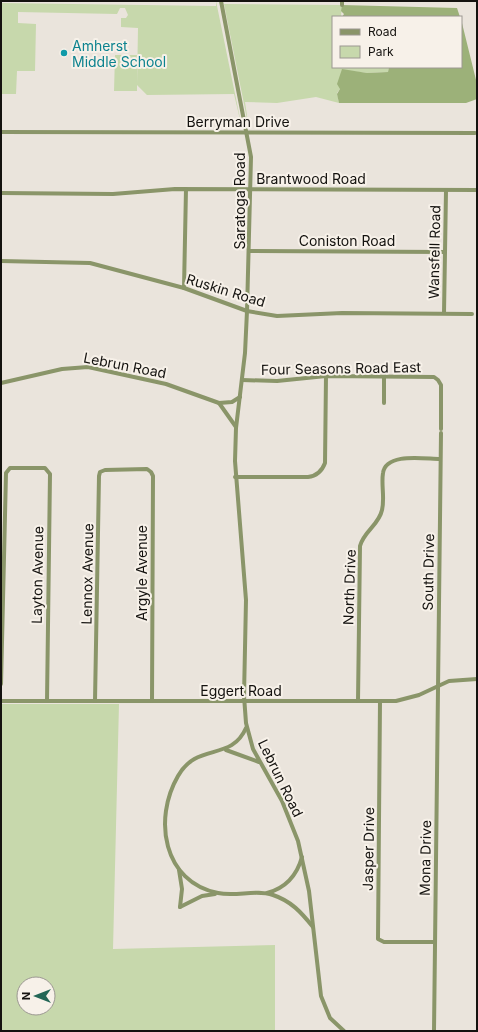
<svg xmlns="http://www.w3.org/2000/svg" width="478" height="1032" viewBox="0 0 478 1032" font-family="Inter,sans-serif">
  <rect width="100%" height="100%" fill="#eae4dc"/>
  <g fill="#c7d8ac" fill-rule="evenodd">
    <polygon points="216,1 242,128 234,94 147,95 137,85 137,91 114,91 115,55 137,55 137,84 138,28 121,27 121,18 126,18 128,15 125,8 120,8 117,14 18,12 18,23 36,24 35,71 17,71 16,94 1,94 1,3 216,6"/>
    <polygon points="224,4 342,5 341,17 333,17 333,67 389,67 388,72 367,73 342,70 340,89 337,93 339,103 316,97 277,103 245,102 249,129"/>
    <path d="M1,704h118l-6,245 162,-4v86h-274zM24,984h24v24h-24z"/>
  </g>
  <g fill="#9cb179">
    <polygon points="342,5 457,8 460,17 342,17 344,14 341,11"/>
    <polygon points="461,19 477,84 477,99 466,103 339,103 337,94 340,89 337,84 342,69 367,73 388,72 389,67 461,67"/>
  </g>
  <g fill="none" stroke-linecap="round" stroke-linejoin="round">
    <g stroke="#8a9569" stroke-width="4">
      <polyline points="221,1 251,157 247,311 245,353 236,428 235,461 246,600 244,696 246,723 253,749 282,801 298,841 309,891 321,996 330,1018 344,1031"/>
      <polyline points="342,5 342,1"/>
      <polyline points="1,132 475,133"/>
      <polyline points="1,193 113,194 175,189 477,190"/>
      <polyline points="250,251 445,252"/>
      <polyline points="1,261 90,263 184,288 247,311 277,316 342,313 472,314"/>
      <polyline points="184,288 186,189"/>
      <polyline points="444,313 446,191"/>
      <polyline points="384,376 384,403"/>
      <polyline points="242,380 277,381 326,376 434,377 438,380 441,385 441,429"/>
      <polyline points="1,383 62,369 88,367 166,384 219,403 232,402 240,397"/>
      <polyline points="219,403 236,427"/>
      <path d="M235,477h73c9,-1 14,-6 17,-14l1,-87"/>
      <polyline points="1,684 6,473 10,468 45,468 50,474 47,701"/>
      <polyline points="1,701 396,701 419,695 449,681 477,679"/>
      <polyline points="95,701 99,476 100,472 105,470 147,469 151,472 153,476 152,701"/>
      <path d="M358,701l2,-155c4,-15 19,-21 22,-36 3,-12 -1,-25 1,-37 3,-21 42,-14 57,-14"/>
      <polyline points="380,701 378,939 384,942 435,942"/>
      <path d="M246,728c-15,34 -49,14 -68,48 -25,43 -15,106 40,117 18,4 38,-4 55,2 18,6 28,17 40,32"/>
      <polyline points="226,750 259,762"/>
      <polyline points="179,870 182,889 180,907"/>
      <path d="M267,893c19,-5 30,-18 35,-36"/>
      <polyline points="180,907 202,896 215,894"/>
      <polyline points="434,1031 441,433"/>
    </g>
  </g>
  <circle fill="#0f9aa8" stroke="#f7f1e9" stroke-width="1.5" cx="64" cy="53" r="4"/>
  <g text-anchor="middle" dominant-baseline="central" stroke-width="4" stroke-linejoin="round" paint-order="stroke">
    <g font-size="14" fill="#0d838f" stroke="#f7f1e9" text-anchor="start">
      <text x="72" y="45">Amherst<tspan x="72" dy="16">Middle School</tspan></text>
    </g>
    <g font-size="14" fill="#14120f" stroke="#f7f1e9">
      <text x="238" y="121">Berryman Drive</text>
      <text x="311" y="178">Brantwood Road</text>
      <text transform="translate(239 201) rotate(-90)">Saratoga Road</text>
      <text x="347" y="240">Coniston Road</text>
      <text transform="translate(434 252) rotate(-89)">Wansfell Road</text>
      <text transform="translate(226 290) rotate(17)">Ruskin Road</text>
      <text transform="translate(125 365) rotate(11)">Lebrun Road</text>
      <text transform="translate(341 368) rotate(-1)">Four Seasons Road East</text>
      <text transform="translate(428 572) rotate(-89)">South Drive</text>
      <text transform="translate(141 573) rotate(-90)">Argyle Avenue</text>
      <text transform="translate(87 574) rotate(-89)">Lennox Avenue</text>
      <text transform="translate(37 575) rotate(-89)">Layton Avenue</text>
      <text transform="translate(349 587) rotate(-88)">North Drive</text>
      <text x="241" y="690">Eggert Road</text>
      <text transform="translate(281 778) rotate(64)">Lebrun Road</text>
      <text transform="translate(368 849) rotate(-89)">Jasper Drive</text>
      <text transform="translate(425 858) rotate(-89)">Mona Drive</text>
    </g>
  </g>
  <rect width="478" height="1032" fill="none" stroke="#14120f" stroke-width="4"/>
  <rect x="332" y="16" width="130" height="52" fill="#f7f1e9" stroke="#9c9892"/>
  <rect x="340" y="29" width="20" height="6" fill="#8a9569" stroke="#9c9892"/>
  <text x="368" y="36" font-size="12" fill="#14120f">Road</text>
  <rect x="340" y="46" width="20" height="12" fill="#c7d8ac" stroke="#9c9892"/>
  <text x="368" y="56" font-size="12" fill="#14120f">Park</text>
  <g transform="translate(36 996) rotate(270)"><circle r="19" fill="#f7f1e9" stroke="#9c9892"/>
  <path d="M0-3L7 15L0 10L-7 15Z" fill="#236656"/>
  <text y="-6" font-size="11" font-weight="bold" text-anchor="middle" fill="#14120f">N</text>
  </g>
</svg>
